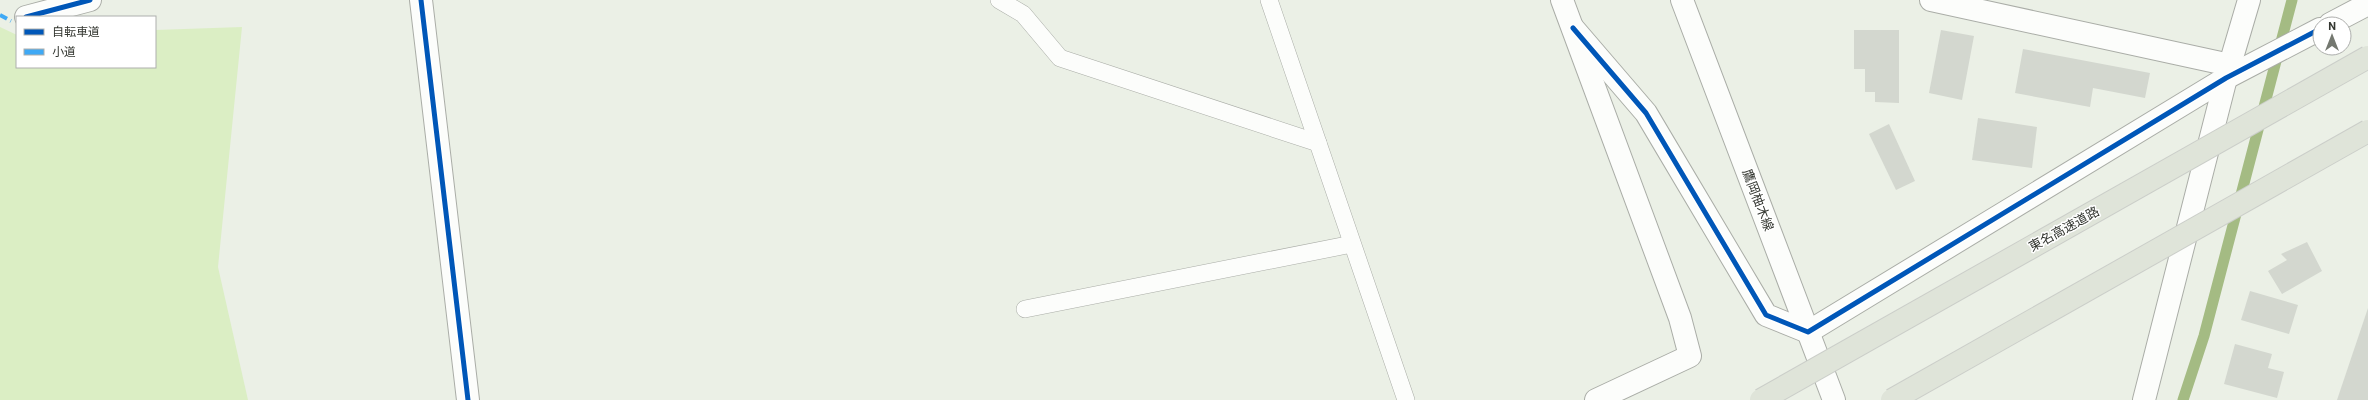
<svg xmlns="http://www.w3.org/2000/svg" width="2368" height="400" viewBox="0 0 2368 400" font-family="Roboto,'Noto Sans JP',sans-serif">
  <rect width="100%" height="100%" fill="#ebf0e6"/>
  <polygon fill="#dbeec4" points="0,27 17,35 17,67 155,67 155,30 242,27 218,267 248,400 0,400"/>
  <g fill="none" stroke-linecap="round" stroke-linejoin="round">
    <polyline stroke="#a4bb83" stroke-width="11" points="2183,400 2204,336 2292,0"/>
  </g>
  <g fill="#d3d7cf">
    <polygon points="1854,30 1899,30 1899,103 1875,102 1875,92 1865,92 1865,69 1854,69"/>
    <polygon points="1941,30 1974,36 1962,100 1929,93"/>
    <polygon points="2023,49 2150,73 2145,98 2093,88 2090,107 2015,93"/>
    <polygon points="1978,118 2037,127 2032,168 1972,160"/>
    <polygon points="1889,124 1915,181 1896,190 1869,134"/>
    <polygon points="2307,242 2322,271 2282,294 2268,271 2287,260 2281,254"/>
    <polygon points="2250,291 2298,305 2289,334 2241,320"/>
    <polygon points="2368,308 2368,400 2337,400"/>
    <polygon points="2235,344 2272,354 2268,368 2284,372 2277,398 2224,384"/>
  </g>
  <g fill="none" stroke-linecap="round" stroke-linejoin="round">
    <defs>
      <g id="lane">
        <polyline points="999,0 1023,14 1060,58 1318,143"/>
        <polyline points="1269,0 1406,400"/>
        <polyline points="1025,309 1352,244"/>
      </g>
      <g id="street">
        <polyline points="421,0 468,400"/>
        <polyline points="1562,0 1680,318 1690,356 1596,400"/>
        <polyline points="1931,0 2230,65"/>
        <polyline points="26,17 90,0"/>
        <polyline points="2330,24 2368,4"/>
        <polyline points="1573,28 1646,113 1766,315 1808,332 2226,78 2320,29"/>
        <polyline points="2144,400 2226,78 2249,0"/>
      </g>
      <polyline id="secondary" points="1682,0 1834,400"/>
    </defs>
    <use href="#lane" stroke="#aaada7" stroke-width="18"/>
    <use href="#street" stroke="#aaada7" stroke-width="24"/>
    <use href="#secondary" stroke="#aaada7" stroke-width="24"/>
    <use href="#lane" stroke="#fcfdfb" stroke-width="17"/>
    <use href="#street" stroke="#fcfdfb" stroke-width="22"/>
    <use href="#secondary" stroke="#fcfdfb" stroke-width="22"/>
    <defs>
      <g id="highway-bridge">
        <polyline points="1761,400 2368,57"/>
        <polyline points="1892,400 2368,131"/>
      </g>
    </defs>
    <use href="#highway-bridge" stroke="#cbcec9" stroke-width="24" stroke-linecap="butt"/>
    <use href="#highway-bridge" stroke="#dfe4d9" stroke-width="22"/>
    <polyline stroke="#3fa9f5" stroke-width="4" stroke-dasharray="8 4" stroke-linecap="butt" points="0,15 11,21"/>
    <defs>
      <g id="cycleway">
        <polyline points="421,0 468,400"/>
        <polyline points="26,17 90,0"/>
        <polyline points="1573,28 1646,113 1766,315 1808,332 2226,78 2320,29"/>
      </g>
    </defs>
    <use href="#cycleway" stroke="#fff" stroke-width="8"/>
    <use href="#cycleway" stroke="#0057b8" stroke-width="5"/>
  </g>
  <g text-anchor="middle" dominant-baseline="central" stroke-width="3" stroke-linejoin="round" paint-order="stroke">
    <g font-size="13" fill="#343731" stroke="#fff">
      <text transform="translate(1758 200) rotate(69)">鷹岡柚木線</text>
      <text transform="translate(2064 229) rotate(-29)">東名高速道路</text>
    </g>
  </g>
  <rect x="16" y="16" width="140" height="52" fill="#ffffff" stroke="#aeafad"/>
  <rect x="24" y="29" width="20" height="6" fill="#0057b8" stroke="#aeafad"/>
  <text x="52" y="36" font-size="12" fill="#343731">自転車道</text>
  <rect x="24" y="49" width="20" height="6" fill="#3fa9f5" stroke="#aeafad"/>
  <text x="52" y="56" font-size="12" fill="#343731">小道</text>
  <g transform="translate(2332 36)"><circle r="19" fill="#ffffff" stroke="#aeafad"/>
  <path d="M0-3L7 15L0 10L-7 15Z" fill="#747870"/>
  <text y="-6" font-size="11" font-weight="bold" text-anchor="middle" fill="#343731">N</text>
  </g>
</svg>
